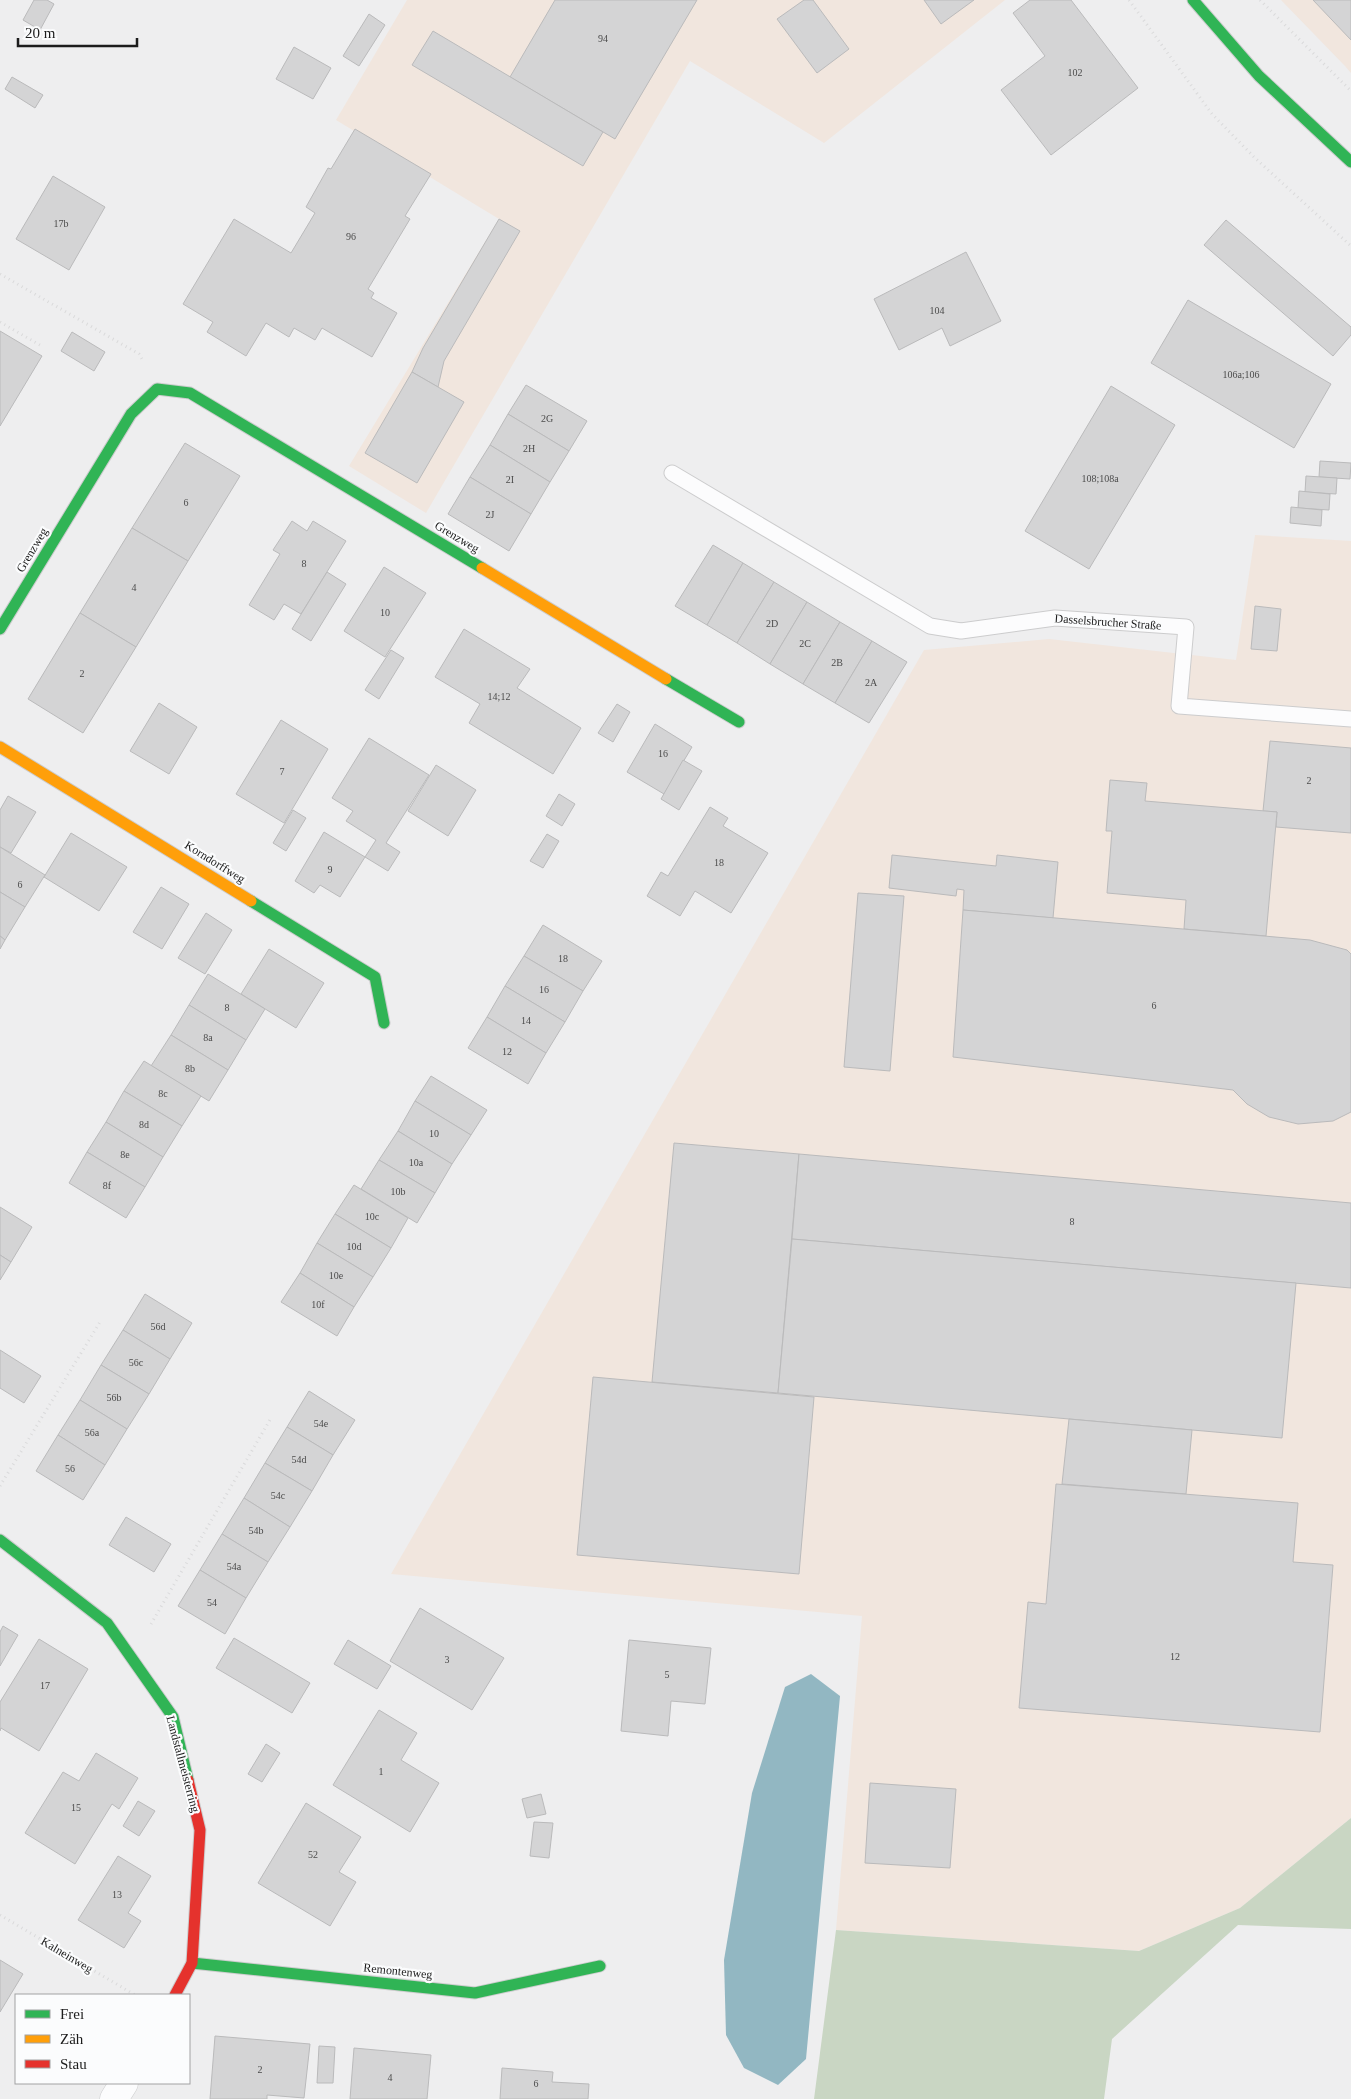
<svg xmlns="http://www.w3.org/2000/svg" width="1351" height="2099" viewBox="0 0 1351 2099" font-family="'Times New Roman',serif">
  <rect width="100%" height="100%" fill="#eeeeef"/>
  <g fill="#f1e6de">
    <polygon points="407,0 1005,0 824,143 690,61 426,513 349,466 499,219 336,120"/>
    <polygon points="1281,0 1351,0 1351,73 1345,66"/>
    <polygon points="1255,535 1351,541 1351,1818 1240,1908 1139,1951 836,1930 862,1616 391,1574 924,650 1049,639 1236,660"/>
  </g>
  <polygon fill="#c9d6c3" points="1351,1818 1351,1929 1238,1925 1112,2039 1104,2099 814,2099 836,1930 1139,1951 1240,1908"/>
  <polygon fill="#92b7c2" points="811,1674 840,1696 806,2059 778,2085 744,2068 726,2035 724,1960 752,1793 785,1687"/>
  <g fill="#d4d4d5" stroke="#bababb">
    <polygon points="34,0 47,0 54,4 40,30 23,20"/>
    <polygon points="555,0 697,0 615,139 510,77"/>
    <polygon points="804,0 813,0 849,49 817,73 777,19"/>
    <polygon points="924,0 974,0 941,24"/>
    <polygon points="1030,0 1071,0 1138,88 1051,155 1001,90 1045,56 1013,13"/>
    <polygon points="1313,0 1351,0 1351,40"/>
    <polygon points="369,14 385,25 359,66 343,56"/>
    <polygon points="433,31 603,132 583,166 412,65"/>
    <polygon points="294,47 331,68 313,99 276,79"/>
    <polygon points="12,77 43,95 35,108 5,89"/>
    <polygon points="355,129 431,174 405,216 410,219 368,289 374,293 371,298 397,313 372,357 322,328 315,340 294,328 289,337 266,323 246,356 207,332 213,322 183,304 234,219 291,253 315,213 306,207 328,168 331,169"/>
    <polygon points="53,176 105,207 69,270 16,239"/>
    <polygon points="499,219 520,231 444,361 438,387 412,372 423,348"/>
    <polygon points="1226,220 1351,327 1351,335 1333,356 1204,245"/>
    <polygon points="966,252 1001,321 950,346 942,328 899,350 874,299"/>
    <polygon points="1188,300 1331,384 1294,448 1151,363"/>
    <polygon points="0,331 42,356 0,426"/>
    <polygon points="72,332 105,352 94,371 61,351"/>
    <polygon points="412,372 464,402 417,483 365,453"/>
    <polygon points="526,385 587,421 569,451 508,414"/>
    <polygon points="1111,386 1175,425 1089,569 1025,531"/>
    <polygon points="508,414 569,451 550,482 490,445"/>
    <polygon points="185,443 240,476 188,561 132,528"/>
    <polygon points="490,445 550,482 531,514 470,477"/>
    <polygon points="1320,461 1351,463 1350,479 1319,477"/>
    <polygon points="1306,476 1337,478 1336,494 1305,492"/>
    <polygon points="470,477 531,514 509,551 448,514"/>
    <polygon points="1299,491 1330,494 1329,510 1298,508"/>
    <polygon points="1291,507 1322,510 1321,526 1290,523"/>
    <polygon points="292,521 307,531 313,521 346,541 301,614 284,604 274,620 249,605 280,554 273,550"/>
    <polygon points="132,528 188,561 136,647 80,613"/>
    <polygon points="713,545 743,563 707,625 675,606"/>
    <polygon points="743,563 774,582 737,643 707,625"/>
    <polygon points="384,567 426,593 385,657 344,631"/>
    <polygon points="327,572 346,584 311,641 292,629"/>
    <polygon points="774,582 807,602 770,664 737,643"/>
    <polygon points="807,602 840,622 803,684 770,664"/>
    <polygon points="1255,606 1281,609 1277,651 1251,649"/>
    <polygon points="80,613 136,647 83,733 28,699"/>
    <polygon points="840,622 872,641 835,703 803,684"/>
    <polygon points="464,629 530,669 517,688 581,728 553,774 469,723 480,704 435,677"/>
    <polygon points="872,641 907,662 869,723 835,703"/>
    <polygon points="391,650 404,658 379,699 365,690"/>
    <polygon points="159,703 197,727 169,774 130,751"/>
    <polygon points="617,704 630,712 613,742 598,733"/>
    <polygon points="281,720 328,749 284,823 236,794"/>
    <polygon points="655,724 692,747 664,794 627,772"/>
    <polygon points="369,738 429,775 386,843 400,852 388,871 365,857 376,840 346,821 353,811 332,798"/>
    <polygon points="1270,741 1351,748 1351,833 1276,827 1277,812 1263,811"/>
    <polygon points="683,760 702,771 679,810 661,799"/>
    <polygon points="436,765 476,790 448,836 408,811"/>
    <polygon points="1110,780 1147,783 1145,801 1277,812 1266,936 1184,929 1186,900 1107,893 1112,831 1106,831"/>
    <polygon points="559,794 575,804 562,826 546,816"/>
    <polygon points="8,796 36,812 11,853 0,847 0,810"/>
    <polygon points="710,807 728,818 723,826 768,853 731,913 695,891 680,916 647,896 661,872 668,876"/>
    <polygon points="293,810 306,818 286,851 273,843"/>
    <polygon points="324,832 365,857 340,897 320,885 314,893 295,881"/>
    <polygon points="71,833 127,867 99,911 44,877"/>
    <polygon points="547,834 559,841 543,868 530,861"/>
    <polygon points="0,847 45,875 25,907 0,892"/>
    <polygon points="892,855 996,866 997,855 1058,862 1053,918 963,910 964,890 957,889 956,896 889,888"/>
    <polygon points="161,887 189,904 162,949 133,932"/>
    <polygon points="0,892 25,907 5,940 0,936"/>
    <polygon points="858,893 904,896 890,1071 844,1067"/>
    <polygon points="963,910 1310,940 1347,950 1351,954 1351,1112 1333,1121 1298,1124 1269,1117 1247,1104 1233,1090 953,1057"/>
    <polygon points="206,913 232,930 205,974 178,958"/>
    <polygon points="543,925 602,961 583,991 524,956"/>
    <polygon points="0,936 5,940 0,949"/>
    <polygon points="269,949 324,983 296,1028 241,994"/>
    <polygon points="524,956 583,991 565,1022 505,986"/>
    <polygon points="208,974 265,1009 246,1040 189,1005"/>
    <polygon points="505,986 565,1022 546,1053 487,1017"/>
    <polygon points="189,1005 246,1040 228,1070 171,1035"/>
    <polygon points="487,1017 546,1053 528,1084 468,1048"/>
    <polygon points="171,1035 228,1070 209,1101 151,1066"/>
    <polygon points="144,1061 201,1096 182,1126 124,1091"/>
    <polygon points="431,1076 487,1110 471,1135 415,1101"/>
    <polygon points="124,1091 182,1126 163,1157 106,1122"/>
    <polygon points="415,1101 471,1135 452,1164 398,1131"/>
    <polygon points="106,1122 163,1157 145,1187 87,1152"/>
    <polygon points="398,1131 452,1164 435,1193 379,1160"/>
    <polygon points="674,1143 799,1154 778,1393 652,1382"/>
    <polygon points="87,1152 145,1187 126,1218 69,1183"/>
    <polygon points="799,1154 1351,1203 1351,1288 792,1239"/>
    <polygon points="379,1160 435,1193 417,1223 361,1189"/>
    <polygon points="354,1185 408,1218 391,1248 335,1214"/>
    <polygon points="0,1207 32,1227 11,1262 0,1255"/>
    <polygon points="335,1214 391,1248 373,1277 317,1243"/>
    <polygon points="792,1239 1296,1283 1282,1438 778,1393"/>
    <polygon points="317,1243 373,1277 354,1307 300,1273"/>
    <polygon points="0,1255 11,1262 0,1280"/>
    <polygon points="300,1273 354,1307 337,1336 281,1302"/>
    <polygon points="145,1294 192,1323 170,1359 123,1330"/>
    <polygon points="123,1330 170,1359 149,1394 101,1365"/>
    <polygon points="0,1350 41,1376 24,1403 0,1388"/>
    <polygon points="101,1365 149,1394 127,1429 80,1400"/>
    <polygon points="593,1377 814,1397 799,1574 577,1555"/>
    <polygon points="309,1391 355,1420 333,1455 287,1427"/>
    <polygon points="80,1400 127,1429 105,1465 58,1435"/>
    <polygon points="1069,1419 1192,1430 1186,1494 1062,1484"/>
    <polygon points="287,1427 333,1455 312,1491 265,1463"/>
    <polygon points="58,1435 105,1465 83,1500 36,1471"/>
    <polygon points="265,1463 312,1491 290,1527 244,1498"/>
    <polygon points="1056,1484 1298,1503 1293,1562 1333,1565 1320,1732 1019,1708 1028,1602 1046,1604"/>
    <polygon points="244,1498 290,1527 268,1562 222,1534"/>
    <polygon points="126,1517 171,1544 154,1572 109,1545"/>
    <polygon points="222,1534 268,1562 246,1598 200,1570"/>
    <polygon points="200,1570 246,1598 225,1634 178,1606"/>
    <polygon points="420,1608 504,1658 472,1710 390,1661"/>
    <polygon points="3,1626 18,1635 0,1666 0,1632"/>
    <polygon points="234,1638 310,1683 292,1713 216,1668"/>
    <polygon points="39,1639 88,1669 39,1751 1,1728 0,1731 0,1702"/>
    <polygon points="348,1640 391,1666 377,1689 334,1664"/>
    <polygon points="629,1640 711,1648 705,1704 671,1701 668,1736 621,1731"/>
    <polygon points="379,1710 417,1733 401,1760 439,1783 410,1832 333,1785"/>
    <polygon points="266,1744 280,1753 262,1782 248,1774"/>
    <polygon points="96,1753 138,1778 119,1809 112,1804 75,1864 25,1833 63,1772 79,1781"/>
    <polygon points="870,1783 956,1789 950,1868 865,1863"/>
    <polygon points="541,1794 546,1814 527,1818 522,1799"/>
    <polygon points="138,1801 155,1811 139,1836 123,1826"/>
    <polygon points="306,1803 361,1837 339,1872 356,1882 330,1926 258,1883"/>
    <polygon points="534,1822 553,1823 549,1858 530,1856"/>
    <polygon points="118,1856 151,1876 128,1913 141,1921 124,1948 78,1920"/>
    <polygon points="0,1960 23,1974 0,2012"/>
    <polygon points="215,2036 310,2044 304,2098 267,2095 267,2099 210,2099"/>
    <polygon points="319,2046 335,2047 333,2083 317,2083"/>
    <polygon points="354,2048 431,2055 427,2099 350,2099"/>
    <polygon points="502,2068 553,2072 552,2082 589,2084 588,2099 500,2099"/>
  </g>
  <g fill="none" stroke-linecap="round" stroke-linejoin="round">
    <defs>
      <polyline id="lane" points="672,473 930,626 961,631 1055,618 1186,627 1179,706 1351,719"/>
      <polyline id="street" points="114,2099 124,2083"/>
      <g id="fast">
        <polyline points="1193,0 1259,76 1351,162"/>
        <polyline points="0,629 131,414 157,389 190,393 482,568"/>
        <polyline points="666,679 739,722"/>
        <polyline points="251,901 375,977 384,1023"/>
        <polyline points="0,1540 107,1623 173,1717 188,1780"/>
        <polyline points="192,1963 475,1993 600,1966"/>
      </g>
      <g id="slow">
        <polyline points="482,568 666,679"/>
        <polyline points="0,747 251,901"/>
      </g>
      <polyline id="jam" points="175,1995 192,1963 200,1830 188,1780"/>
    </defs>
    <use href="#lane" stroke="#cccccd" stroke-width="17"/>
    <use href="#street" stroke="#cccccd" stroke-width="29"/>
    <use href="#fast" stroke="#cccccd" stroke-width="13"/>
    <use href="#slow" stroke="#cccccd" stroke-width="13"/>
    <use href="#jam" stroke="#cccccd" stroke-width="13"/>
    <g stroke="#dadadb" stroke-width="3" stroke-dasharray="1 4" stroke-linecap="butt">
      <polyline points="1129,0 1212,114 1254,157 1351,246"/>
      <polyline points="1260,0 1351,91"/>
      <polyline points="0,274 139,354 142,359"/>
      <polyline points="0,322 40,345"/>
      <polyline points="0,1486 100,1322"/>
      <polyline points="151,1624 271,1418"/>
      <polyline points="0,1915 135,1995"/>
    </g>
    <use href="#lane" stroke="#fcfcfd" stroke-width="15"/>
    <use href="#street" stroke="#fcfcfd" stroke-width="28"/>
    <use href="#fast" stroke="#30b455" stroke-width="11"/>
    <use href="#slow" stroke="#ff9f0a" stroke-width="11"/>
    <use href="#jam" stroke="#e5322d" stroke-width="11"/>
  </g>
  <g text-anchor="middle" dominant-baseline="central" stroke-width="4.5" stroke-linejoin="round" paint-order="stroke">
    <g font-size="10" fill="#4c4c4c">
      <text x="603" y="38">94</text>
      <text x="1075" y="72">102</text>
      <text x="61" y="223">17b</text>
      <text x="351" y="236">96</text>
      <text x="937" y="310">104</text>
      <text x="1241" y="374">106a;106</text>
      <text x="547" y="418">2G</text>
      <text x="529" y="448">2H</text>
      <text x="1100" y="478">108;108a</text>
      <text x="510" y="479">2I</text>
      <text x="186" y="502">6</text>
      <text x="490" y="514">2J</text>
      <text x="304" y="563">8</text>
      <text x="134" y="587">4</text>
      <text x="385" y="612">10</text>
      <text x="772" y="623">2D</text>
      <text x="805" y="643">2C</text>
      <text x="837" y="662">2B</text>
      <text x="82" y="673">2</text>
      <text x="871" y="682">2A</text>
      <text x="499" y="696">14;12</text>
      <text x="663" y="753">16</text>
      <text x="282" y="771">7</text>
      <text x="1309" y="780">2</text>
      <text x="719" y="862">18</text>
      <text x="330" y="869">9</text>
      <text x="20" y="884">6</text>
      <text x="563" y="958">18</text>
      <text x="544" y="989">16</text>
      <text x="1154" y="1005">6</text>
      <text x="227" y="1007">8</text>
      <text x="526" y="1020">14</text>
      <text x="208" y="1037">8a</text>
      <text x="507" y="1051">12</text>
      <text x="190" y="1068">8b</text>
      <text x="163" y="1093">8c</text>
      <text x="144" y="1124">8d</text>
      <text x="434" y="1133">10</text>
      <text x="125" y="1154">8e</text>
      <text x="416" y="1162">10a</text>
      <text x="107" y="1185">8f</text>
      <text x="398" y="1191">10b</text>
      <text x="372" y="1216">10c</text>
      <text x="1072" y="1221">8</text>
      <text x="354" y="1246">10d</text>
      <text x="336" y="1275">10e</text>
      <text x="318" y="1304">10f</text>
      <text x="158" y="1326">56d</text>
      <text x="136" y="1362">56c</text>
      <text x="114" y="1397">56b</text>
      <text x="321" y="1423">54e</text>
      <text x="92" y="1432">56a</text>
      <text x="299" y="1459">54d</text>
      <text x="70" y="1468">56</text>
      <text x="278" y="1495">54c</text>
      <text x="256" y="1530">54b</text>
      <text x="234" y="1566">54a</text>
      <text x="212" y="1602">54</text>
      <text x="1175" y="1656">12</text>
      <text x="447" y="1659">3</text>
      <text x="667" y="1674">5</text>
      <text x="45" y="1685">17</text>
      <text x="381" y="1771">1</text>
      <text x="76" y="1807">15</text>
      <text x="313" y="1854">52</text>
      <text x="117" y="1894">13</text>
      <text x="260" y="2069">2</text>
      <text x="390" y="2077">4</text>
      <text x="536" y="2083">6</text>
    </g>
    <g font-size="12" fill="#1c1c1c" stroke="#fbfcfd">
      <text transform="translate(457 537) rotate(31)">Grenzweg</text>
      <text transform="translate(32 550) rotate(-59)">Grenzweg</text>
      <text transform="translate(1108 622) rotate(4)">Dasselsbrucher Straße</text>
      <text transform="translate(215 862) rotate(32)">Korndorffweg</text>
      <text transform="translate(183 1764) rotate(75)">Landstallmeisterring</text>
      <text transform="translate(67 1955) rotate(31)">Kalneinweg</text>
      <text transform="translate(398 1971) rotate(6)">Remontenweg</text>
    </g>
  </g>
  <rect x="15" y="1994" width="175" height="90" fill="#fbfcfd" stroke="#a2a2a3"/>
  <rect x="25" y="2010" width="25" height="8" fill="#30b455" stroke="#a2a2a3"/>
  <text x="60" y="2019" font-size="15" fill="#1c1c1c">Frei</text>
  <rect x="25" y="2035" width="25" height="8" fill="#ff9f0a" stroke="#a2a2a3"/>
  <text x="60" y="2044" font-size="15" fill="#1c1c1c">Zäh</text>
  <rect x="25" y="2060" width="25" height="8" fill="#e5322d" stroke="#a2a2a3"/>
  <text x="60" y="2069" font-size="15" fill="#1c1c1c">Stau</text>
  <path d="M18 38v8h119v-8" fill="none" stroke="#1c1c1c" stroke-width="2.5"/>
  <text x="25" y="38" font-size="15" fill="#1c1c1c" stroke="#fbfcfd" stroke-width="4" paint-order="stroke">20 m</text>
</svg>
